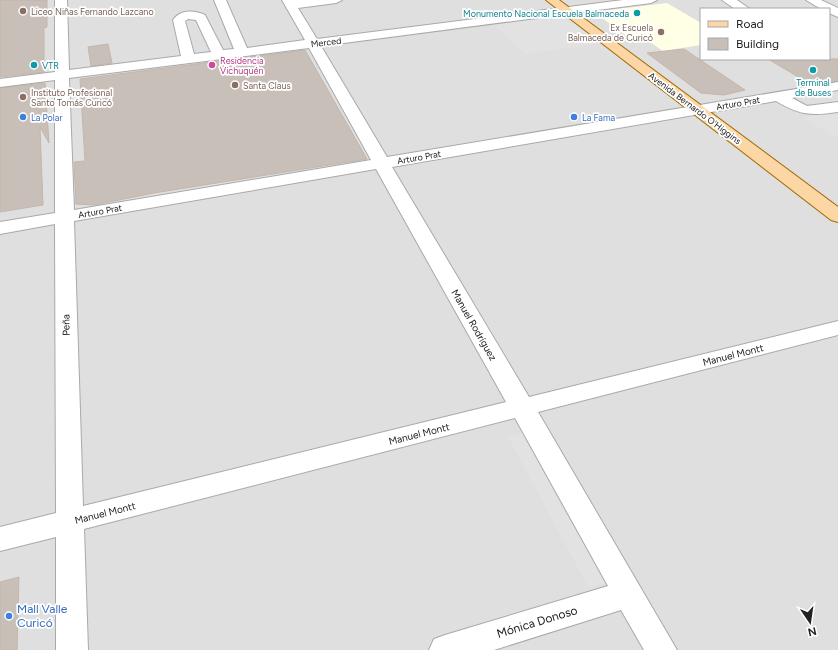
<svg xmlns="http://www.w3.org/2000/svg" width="838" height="650" viewBox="0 0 838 650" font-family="Figtree,sans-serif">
  <rect width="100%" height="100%" fill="#f2efe9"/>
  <path fill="#e0dfdf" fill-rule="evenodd" d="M0,0h838v650h-838zM701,9h128v50h-128z"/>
  <polygon fill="#ffffe5" points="667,3 701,23 701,45 663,51 647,40 635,42 594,12"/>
  <g fill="#e2e2e2">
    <polygon points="566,15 603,43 525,54 493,24"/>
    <polygon points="838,111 838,137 834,137 803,117"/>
    <polygon points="531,431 616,580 588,587 508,437"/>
  </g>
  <g fill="#c7bfb8" stroke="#c4b6ab">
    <polygon points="0,0 47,0 47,27 44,28 44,72 0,77"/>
    <polygon points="108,44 112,63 91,66 88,47"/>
    <polygon points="684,49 699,59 745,90 724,95 701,93 647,53"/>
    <polygon points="305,50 367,159 154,193 94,205 76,204 74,162 85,161 80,79"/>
    <polygon points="768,59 838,59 838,81 812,85"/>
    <polygon points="45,83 49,143 40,127 43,205 0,212 0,88"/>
    <polygon points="19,577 17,650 0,650 0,582"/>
  </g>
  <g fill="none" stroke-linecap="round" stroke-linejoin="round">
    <defs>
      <g id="minor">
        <path d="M55,0h12l2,70 112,-14 -8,-36c7,-11 22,-10 32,-5l18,35 11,-1 -20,-49h12l21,48 58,-8 -23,-40h60l-6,3 -38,5 19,31 306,-39h34l-6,3 -330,43 66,111 451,-75v8l-46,8 15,8 31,-4v10c-27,4 -39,3 -62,-11l-384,66 137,230 309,-76v14l-300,77 139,238h-33l-23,-40 -127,40h-65l5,-11 11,-4 163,-49 -93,-168 -431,111 4,121h-32v-113l-56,14v-24l56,-14 -1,-289 -55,10v-12l55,-9v-133l-55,7v-8l55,-7zM188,19l8,1 15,32 -17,2 -9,-33zM309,48l62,112 -297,50 -5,-132zM376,169l130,233 -423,104 -9,-285z"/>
        <polygon points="722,0 737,0 750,9 735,9"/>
        <polygon points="806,0 821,0 838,8 838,17 829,13 829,9 821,9"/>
      </g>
      <polygon id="major" points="546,0 559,0 838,207 838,222 831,220"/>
    </defs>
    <use href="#minor" stroke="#a9a9a9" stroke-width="2"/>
    <use href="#major" stroke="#a06b00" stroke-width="2"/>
    <use href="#minor" fill="#fff" fill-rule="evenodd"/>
    <use href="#major" fill="#fcd6a4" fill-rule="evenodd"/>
  </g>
  <g fill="#8d6e63" stroke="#fff" stroke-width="1.5">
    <circle cx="23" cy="11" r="4"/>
    <circle cx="661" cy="32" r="4"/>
    <circle cx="235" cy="85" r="4"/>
    <circle cx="23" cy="97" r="4"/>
  </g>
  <g fill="#0f9aa8" stroke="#fff" stroke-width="1.5">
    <circle cx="637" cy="13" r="4"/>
    <circle cx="34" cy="65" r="4"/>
    <circle cx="813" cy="70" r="4"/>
  </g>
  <circle fill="#d1479c" stroke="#fff" stroke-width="1.5" cx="212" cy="65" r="4"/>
  <g fill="#3f7fe0" stroke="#fff" stroke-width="1.5">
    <circle cx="23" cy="117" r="4"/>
    <circle cx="574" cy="117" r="4"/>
    <circle cx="9" cy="616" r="4"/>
  </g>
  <g text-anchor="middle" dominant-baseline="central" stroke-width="3.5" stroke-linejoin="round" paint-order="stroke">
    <g font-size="9" fill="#785e54" stroke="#fff" text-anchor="start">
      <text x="31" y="11">Liceo Niñas Fernando Lazcano</text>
      <text x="653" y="27" text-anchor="end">Ex Escuela<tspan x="653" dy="10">Balmaceda de Curicó</tspan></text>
      <text x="243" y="85">Santa Claus</text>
      <text x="31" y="92">Instituto Profesional<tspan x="31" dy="10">Santo Tomás Curicó</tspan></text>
    </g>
    <g font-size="9" fill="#0d838f" stroke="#fff" text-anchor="end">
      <text x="629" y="13">Monumento Nacional Escuela Balmaceda</text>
      <text x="42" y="65" text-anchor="start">VTR</text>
      <text x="813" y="82" text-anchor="middle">Terminal<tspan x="813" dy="10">de Buses</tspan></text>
    </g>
    <g font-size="9" fill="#222" stroke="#fff">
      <text transform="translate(326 42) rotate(-7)">Merced</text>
      <text transform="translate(738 103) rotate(-10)">Arturo Prat</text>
      <text transform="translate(695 108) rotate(37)">Avenida Bernardo O'Higgins</text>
      <text transform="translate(419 157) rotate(-10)">Arturo Prat</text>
      <text transform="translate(100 211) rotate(-10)">Arturo Prat</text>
    </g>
    <g font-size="9" fill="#b23c85" stroke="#fff" text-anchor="start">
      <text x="220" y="60">Residencia<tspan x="220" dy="10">Vichuquén</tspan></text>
    </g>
    <g font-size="9" fill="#366cbe" stroke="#fff" text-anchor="start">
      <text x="31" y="117">La Polar</text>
      <text x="582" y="117">La Fama</text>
    </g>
    <g font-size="10" fill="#222" stroke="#fff">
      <text transform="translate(66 325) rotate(-91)">Peña</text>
      <text transform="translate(474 325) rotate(60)">Manuel Rodríguez</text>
      <text transform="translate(733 355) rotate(-14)">Manuel Montt</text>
      <text transform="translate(419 434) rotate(-14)">Manuel Montt</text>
      <text transform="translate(105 513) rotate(-14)">Manuel Montt</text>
    </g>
    <g font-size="12" fill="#366cbe" stroke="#fff" text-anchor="start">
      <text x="17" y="609">Mall Valle<tspan x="17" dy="14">Curicó</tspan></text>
    </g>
    <g font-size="12" fill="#222" stroke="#fff">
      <text transform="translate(537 622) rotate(-17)">Mónica Donoso</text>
    </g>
  </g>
  <rect x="700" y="8" width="130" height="52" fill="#ffffff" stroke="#a7a7a7"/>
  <rect x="708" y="21" width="20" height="6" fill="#fcd6a4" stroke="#a7a7a7"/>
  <text x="736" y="28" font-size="12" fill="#222222">Road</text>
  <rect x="708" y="38" width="20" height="12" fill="#c7bfb8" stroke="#a7a7a7"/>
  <text x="736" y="48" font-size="12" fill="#222222">Building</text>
  <g transform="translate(810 622) rotate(167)" stroke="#ffffff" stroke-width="3" paint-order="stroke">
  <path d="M0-3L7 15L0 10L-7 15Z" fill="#222222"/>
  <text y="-6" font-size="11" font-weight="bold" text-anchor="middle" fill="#222222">N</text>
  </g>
</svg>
